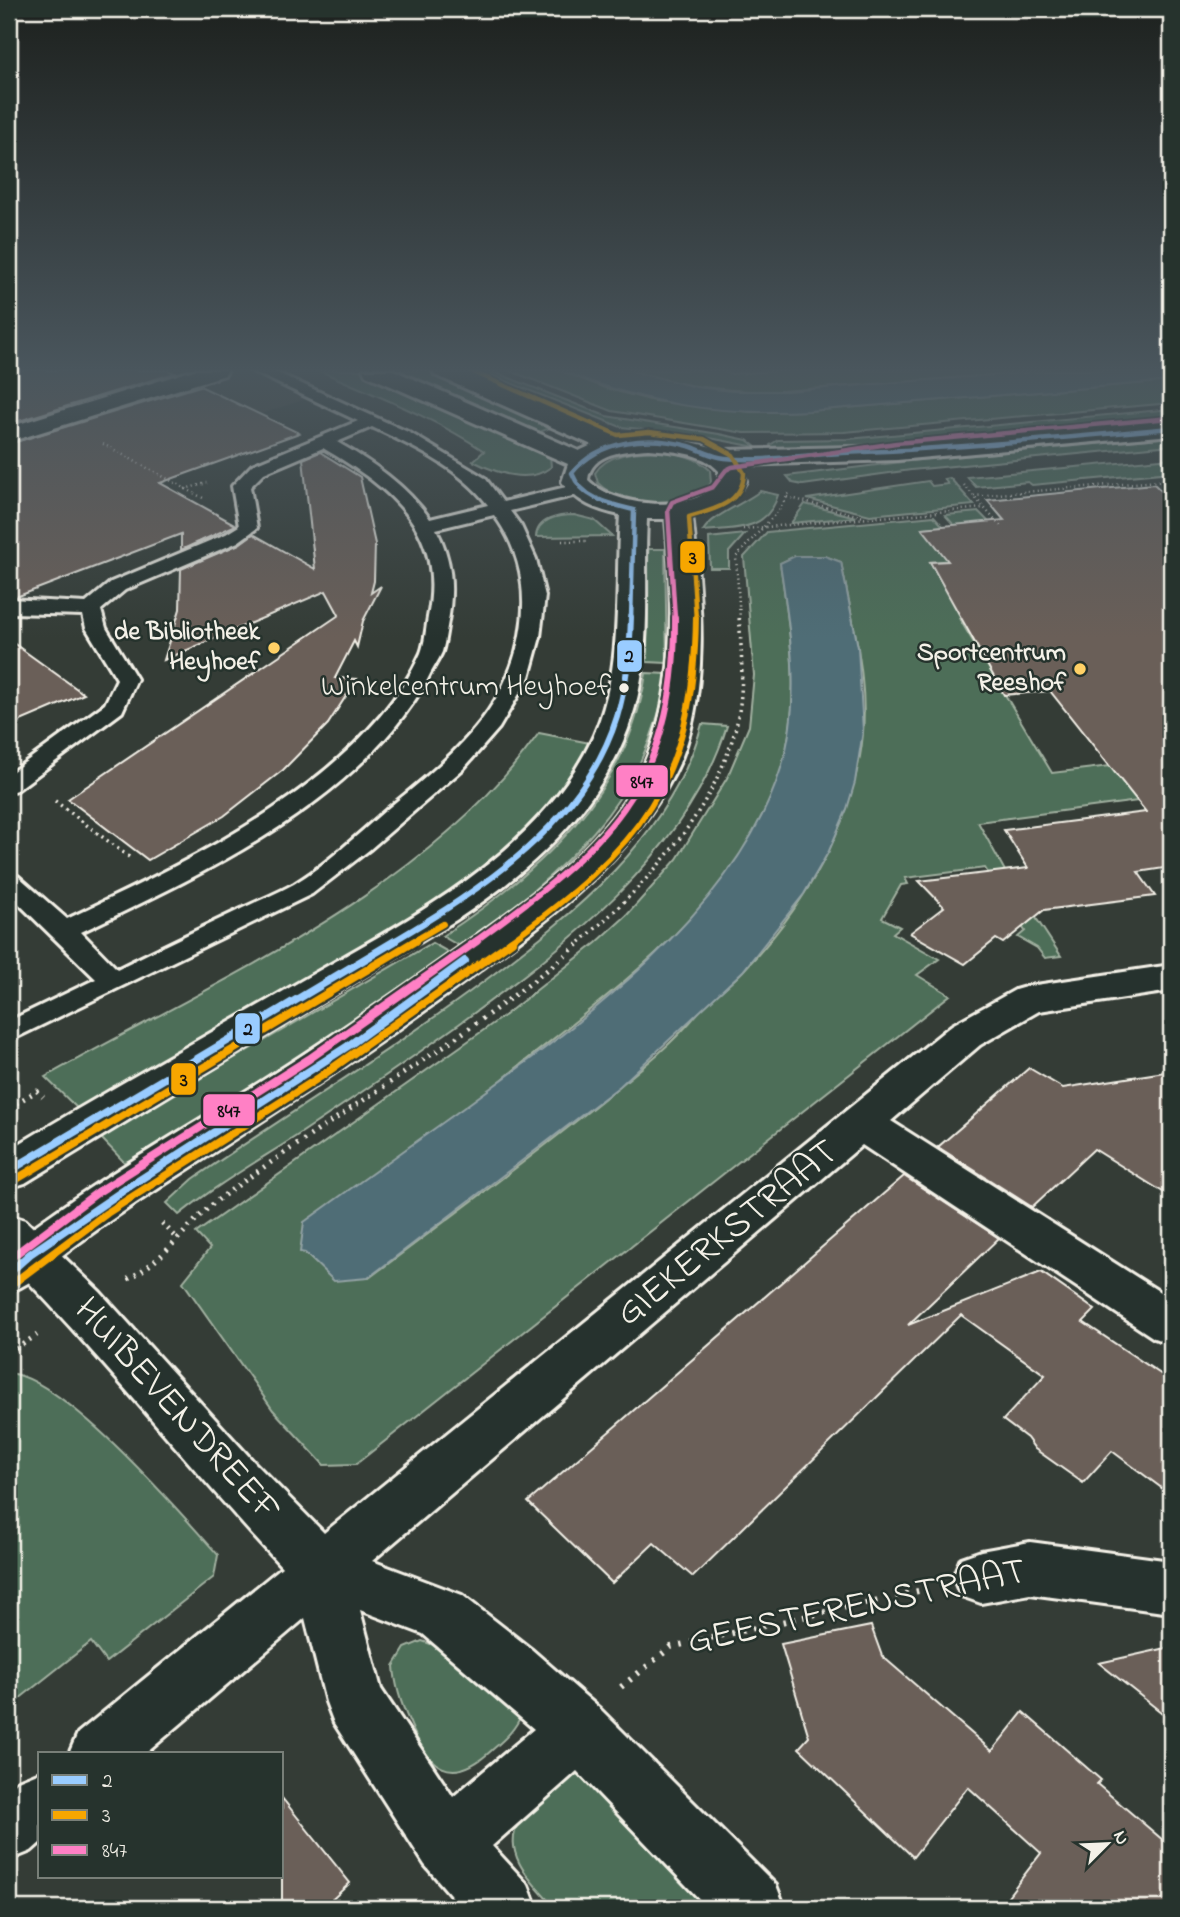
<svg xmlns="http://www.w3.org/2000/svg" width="1180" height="1917" viewBox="0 0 1180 1917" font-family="'Indie Flower',sans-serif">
  <rect width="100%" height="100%" fill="#343c36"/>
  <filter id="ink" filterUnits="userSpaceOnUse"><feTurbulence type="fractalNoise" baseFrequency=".0143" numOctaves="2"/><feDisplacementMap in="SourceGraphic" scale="14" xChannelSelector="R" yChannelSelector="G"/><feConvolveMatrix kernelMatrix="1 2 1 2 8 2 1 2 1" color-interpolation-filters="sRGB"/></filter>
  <g filter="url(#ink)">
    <polygon fill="#444640" points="9,370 246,370 309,398 9,498"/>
    <g fill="#4e6e58" stroke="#a1b0a0" stroke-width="2" fill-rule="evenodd">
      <path d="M318,370h46l174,75 12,10 1,12c-23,18 -55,6 -78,-6l11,-10c-51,-34 -110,-56 -166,-81z"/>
      <polygon points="395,370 432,370 560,424 540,432"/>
      <polygon points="478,370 489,370 606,416 719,434 747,440 756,447 689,434 621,427"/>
      <polygon points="508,370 559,370 605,388 654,401 751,412 809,411 1171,381 1171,403 844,432 744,433 612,411"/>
      <path d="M628,370h91l12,4 61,-4h266l-289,22c-49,-2 -95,-6 -141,-22z"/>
      <polygon points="1171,409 1171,420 889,445 774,452 770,445 778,440 848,439"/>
      <polygon points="1171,437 1171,445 911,470 803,485 793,483 787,476 910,461"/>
      <path d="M657,451c19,2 39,5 53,19l1,13c-25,27 -88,26 -113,0l-3,-10c12,-20 41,-21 62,-22z"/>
      <polygon points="1171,458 1171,472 1032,485 1028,482 976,487 967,477"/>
      <polygon points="950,478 974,505 870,515 807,499 928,481 932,486 948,484 944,479"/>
      <path d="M760,491l18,4c-11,37 -44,33 -75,36 9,-16 41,-27 57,-40z"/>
      <polygon points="805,504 856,517 791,523"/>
      <path d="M979,512l42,43 -90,7 31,55 -3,1 93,155 58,-7 28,35 -160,21 27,49 16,-2 1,2 -15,3 54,82 -16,2 -8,-10 -19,-11 7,-6 -40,-63 -80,10 3,6 -7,1 -19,33 18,9 -7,6 46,26 -22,16 33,20 -594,469 -32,1 -51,-55 -90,-128 27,-34 -14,-15 309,-218 91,-72 31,-28 50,-56 50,-81 22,-52 5,-51 -10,-118 23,-25 167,-16 9,10 -20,2 8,11 23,-14 -9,-10zM795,556h30l16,6c12,62 31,130 19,194 -15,82 -60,155 -117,215 -15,16 -33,27 -46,43 -25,31 -64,61 -97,88 -75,61 -154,118 -231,176l-38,-1 -26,-24c66,-58 131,-119 199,-175 106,-86 236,-172 278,-311 20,-67 8,-136 -2,-204z"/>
      <path d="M574,515l20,5 18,16 -76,1c1,-18 22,-22 38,-22z"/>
      <polygon points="745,534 729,552 729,568 710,568 709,538"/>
      <polygon points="648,549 665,549 667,663 647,662"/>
      <path d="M646,673l21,1c-20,131 -106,198 -206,273l-19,-11c96,-63 187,-142 204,-263z"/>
      <path d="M702,724l25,2c-40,129 -164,222 -268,298 -53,38 -107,75 -161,111 -40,26 -82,50 -119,80l-12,-12 26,-24c96,-66 196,-127 290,-197 90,-68 188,-144 219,-258z"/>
      <path d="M539,733l56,11 -10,18 -66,79 -68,56 -371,214 -35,-34c167,-94 381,-184 494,-344z"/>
      <polygon points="432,943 452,954 346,1028 131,1161 124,1162 102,1139 104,1134"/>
      <path d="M9,1373c55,5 170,138 209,182l-4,22 -108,85 -15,-20 -82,65z"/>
      <path d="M422,1641l50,17 50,55c-6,16 -17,26 -30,37 -41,38 -64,18 -82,-27 -8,-17 -15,-38 -16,-57l11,-18z"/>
      <path d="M577,1772h13l22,12 118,124h-175c-19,-22 -55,-53 -36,-86 5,-7 14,-14 20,-20 12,-12 22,-25 38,-30z"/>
    </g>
    <g fill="#506d76" stroke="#92a2a4" stroke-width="2">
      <path d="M559,370h69l68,17 36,4h55l271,-21h113v11l-362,30c-93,5 -163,-7 -250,-41z"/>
      <path d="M795,556h30l16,6 17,85 5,84 -8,51 -8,27 -18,42 -25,43 -61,77 -123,115 -252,192 -34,3 -29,-28 -5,-1 4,-30c52,-37 104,-74 155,-111 118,-85 278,-199 322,-343 21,-67 9,-138 -1,-205z"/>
    </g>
    <g fill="#6a5e59" stroke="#f4f1e8" stroke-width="2">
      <polygon points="9,370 168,370 175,373 9,424"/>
      <polygon points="200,386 299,433 160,483 236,525 181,550 181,534 16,597 9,597 9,444"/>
      <polygon points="320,452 360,477 375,544 374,581 371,593 381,586 363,621 357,647 354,641 335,678 357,679 328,724 283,770 224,816 148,860 68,799 339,615 326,591 164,660 180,609 181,569 239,544 253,534 315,569 303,459"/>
      <polygon points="1154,484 1171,500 1171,867 1138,872 1155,896 1044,910 1003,943 996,939 965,964 910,933 944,907 919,881 1028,868 1004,830 1146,812 1050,691 1004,695 930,562 948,561 922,528 1004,520 987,500"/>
      <polygon points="9,640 84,694 9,726"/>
      <polygon points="1029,1068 1063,1088 1171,1071 1171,1197 1094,1149 1032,1207 938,1147"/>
      <polygon points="904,1176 999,1238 908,1325 1041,1272 1095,1310 1083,1322 1171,1381 1171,1495 1112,1451 1083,1483 1035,1449 1027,1438 1003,1420 1045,1375 961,1315 693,1577 654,1543 612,1583 528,1502"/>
      <polygon points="871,1626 882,1656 992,1751 1023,1712 1101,1780 1097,1784 1171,1847 1171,1908 999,1908 1041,1853 968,1787 913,1857 799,1748 809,1737 781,1644"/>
      <polygon points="1171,1647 1171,1720 1099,1663"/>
      <polygon points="282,1798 350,1883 323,1908 282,1908"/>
    </g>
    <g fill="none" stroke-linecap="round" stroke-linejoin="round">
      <defs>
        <path id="service" d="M250,370h21l139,63 75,45 18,24 76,-18 6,1 3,4 -3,4 -75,18 11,15 15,33 9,37 -5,41 -11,40 -30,51 -36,41 -94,81 -57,44 -303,147v-20l87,-42 -87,-85v-21l9,3 49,43c120,-57 296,-138 354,-266 4,-10 5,-24 7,-36 18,-86 -37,-129 -105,-169l-59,25 -14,14 7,41 -19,14 -113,48 -24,20 5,18 31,51 -15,33 -105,78 -8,2v-18l96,-70 12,-25 -31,-51 -3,-13 -71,-2 -3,-1v-13l77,4 25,-21 115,-48 13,-8 -7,-40 20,-21 106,-44zM372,427c42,20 88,41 116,78l-58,14c-24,-34 -57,-56 -93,-77zM494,515c47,62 33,146 -13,206 -27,35 -62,62 -96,90 -29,25 -58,53 -91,73 -18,10 -39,18 -57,27 -40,19 -80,38 -120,58l-36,-37c122,-58 278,-130 346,-252 4,-9 11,-19 15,-28 3,-10 4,-21 6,-31 6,-33 4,-62 -12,-92z"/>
        <polygon id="pedestrian" points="194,370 228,370 225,375 9,442 9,427"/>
        <g id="minor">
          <path d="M1171,965v26l-132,20 -59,34 -89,76 280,178v45l-17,-6 -292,-193 -490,416 90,34 69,54 69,60 176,176 9,23h-77l-131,-137 -85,75 36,39 9,23h-75l-37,-43 -91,-142 -8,-21 -21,-84 -160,136h-76l9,-21 204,-166c-93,-100 -177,-208 -273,-305v-47l16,5 75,72 153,169 71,72 628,-508 63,-35 14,-4zM360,1610l63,24 111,95 -81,68 -72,-108z"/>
          <polygon points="1030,1542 1171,1561 1171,1613 1030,1594 981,1603 961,1596 953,1577 961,1558 981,1551"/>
          <polygon points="40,1772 40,1843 31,1851 9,1860 9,1789 18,1781"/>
        </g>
        <path id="tertiary" d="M363,370h30l186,81 13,-6 -157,-70 -3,-5h30l156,68 30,-3 23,2 53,13 173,-4 274,-25v14l-274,25 -156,5 5,16c-12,23 -31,28 -54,34 9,79 20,186 -18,259 -47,90 -129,148 -209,207 -106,79 -218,149 -329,222 -21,14 -43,29 -64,45 -21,15 -38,36 -63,44v-46l6,-5c77,-59 162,-107 244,-158 67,-42 132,-87 197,-133 66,-47 154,-105 187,-182 34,-77 30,-167 23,-249h-19c-3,54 3,111 -7,165 -18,105 -99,180 -184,236l-431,263 -16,5v-38c92,-56 187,-108 280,-162 111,-65 249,-129 305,-253 30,-68 21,-147 26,-220 -23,-5 -43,-12 -58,-33l6,-18 -202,-89zM648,449c23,2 55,3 71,22v12c-28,31 -103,25 -131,-3 3,-28 37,-29 60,-31z"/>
      </defs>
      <use href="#service" stroke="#f4f1e8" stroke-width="6"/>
      <use href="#pedestrian" stroke="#f4f1e8" stroke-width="6"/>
      <use href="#minor" stroke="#f4f1e8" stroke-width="6"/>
      <use href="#tertiary" stroke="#f4f1e8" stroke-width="6"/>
      <g stroke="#f4f1e8" stroke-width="2.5" stroke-dasharray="1 3.5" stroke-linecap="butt">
        <polyline points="103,444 203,498"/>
        <polyline points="964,485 1001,527"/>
        <polyline points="185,489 207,483"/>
        <polyline points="974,496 1171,480"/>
        <polyline points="787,497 864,517"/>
        <polyline points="743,529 984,508"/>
        <polyline points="562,541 588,541"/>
        <polyline points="740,619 736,557 779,510 789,493"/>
      </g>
      <g stroke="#f4f1e8" stroke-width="3.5" stroke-dasharray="2 4.5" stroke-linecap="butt">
        <polyline points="55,801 129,857"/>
        <path d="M580,942c64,-55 130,-125 154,-208 11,-37 8,-79 5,-117"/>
      </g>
      <g stroke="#f4f1e8" stroke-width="5" stroke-dasharray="2 6" stroke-linecap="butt">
        <polyline points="9,1107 37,1091 43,1097"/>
        <polyline points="162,1223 178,1239"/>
        <path d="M128,1279c44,-24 58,-56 95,-83 119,-86 247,-159 359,-255"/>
        <polyline points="9,1353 37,1335"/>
      </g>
      <polyline stroke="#f4f1e8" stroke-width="6" stroke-dasharray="2.5 8" stroke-linecap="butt" points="621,1687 671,1647 927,1589"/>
      <use href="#service" fill="#26332d" fill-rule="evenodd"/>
      <use href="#pedestrian" fill="#26332d" fill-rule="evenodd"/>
      <use href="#minor" fill="#26332d" fill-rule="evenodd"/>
      <use href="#tertiary" fill="#26332d" fill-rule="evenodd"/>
      <defs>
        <path id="bus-1-far2" d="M631,619l3,-109c-25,-6 -52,-11 -62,-37 28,-34 77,-38 117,-27 12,4 23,11 36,12 38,4 78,-3 117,-5 110,-4 219,-15 329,-25"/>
        <path id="bus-1-far1" d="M392,942c90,-53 192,-119 225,-225 10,-33 13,-66 14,-100"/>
        <g id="bus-1">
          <polyline points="9,1171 395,941"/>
          <polyline points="9,1273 30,1254 127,1188 348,1046 465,961"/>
        </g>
        <path id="bus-2-far2" d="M469,370l149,65 31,-3 55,7 29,16 11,18c-1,30 -30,37 -55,44l7,102"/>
        <g id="bus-2-far1">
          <polyline points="412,942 443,924"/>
          <path d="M509,942c130,-95 185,-158 187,-325"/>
        </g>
        <g id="bus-2">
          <polyline points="15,1180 415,941"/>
          <polyline points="16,1281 107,1213 320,1077 512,941"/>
        </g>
        <polyline id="bus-3-far2" points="675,619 668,510 672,502 713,487 726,470 732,467 896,443 1170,418"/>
        <path id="bus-3-far1" d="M474,942c130,-94 202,-153 201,-325"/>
        <polyline id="bus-3" points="9,1259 98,1192 309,1059 477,941"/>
      </defs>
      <use href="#bus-1-far2" stroke="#26332d" stroke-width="8"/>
      <use href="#bus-1-far1" stroke="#26332d" stroke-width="10"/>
      <use href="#bus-1" stroke="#26332d" stroke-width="13"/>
      <use href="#bus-2-far2" stroke="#26332d" stroke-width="8"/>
      <use href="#bus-2-far1" stroke="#26332d" stroke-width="10"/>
      <use href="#bus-2" stroke="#26332d" stroke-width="13"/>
      <use href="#bus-3-far2" stroke="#26332d" stroke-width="8"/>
      <use href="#bus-3-far1" stroke="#26332d" stroke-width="10"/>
      <use href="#bus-3" stroke="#26332d" stroke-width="13"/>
      <use href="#bus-1-far2" stroke="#9cf" stroke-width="4.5"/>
      <use href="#bus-1-far1" stroke="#9cf" stroke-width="6"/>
      <use href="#bus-1" stroke="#9cf" stroke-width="8"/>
      <use href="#bus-2-far2" stroke="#f7a600" stroke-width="4.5"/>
      <use href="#bus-2-far1" stroke="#f7a600" stroke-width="6"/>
      <use href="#bus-2" stroke="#f7a600" stroke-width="8"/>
      <use href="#bus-3-far2" stroke="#ff80c5" stroke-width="4.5"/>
      <use href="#bus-3-far1" stroke="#ff80c5" stroke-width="6"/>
      <use href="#bus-3" stroke="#ff80c5" stroke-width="8"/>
    </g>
  </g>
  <linearGradient id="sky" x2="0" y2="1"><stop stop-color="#1d211e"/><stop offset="0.58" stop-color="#4a565d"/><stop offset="1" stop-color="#4a565d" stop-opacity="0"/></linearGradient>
  <rect width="1180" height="638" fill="url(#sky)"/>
  <g fill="#ffd166" stroke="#26332d" stroke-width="2.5">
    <circle cx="274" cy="648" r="7"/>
    <circle cx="1080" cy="669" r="7"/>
  </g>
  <circle fill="#f4f1e8" stroke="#26332d" stroke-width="2.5" cx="624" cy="688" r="6"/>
  <g text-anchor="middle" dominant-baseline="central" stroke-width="5" stroke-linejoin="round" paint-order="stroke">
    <g font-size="26" font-weight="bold" fill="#f4f1e8" stroke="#26332d" text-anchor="end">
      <text x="260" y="633">de Bibliotheek<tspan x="260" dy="30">Heyhoef</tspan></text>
      <text x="1066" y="654">Sportcentrum<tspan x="1066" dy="30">Reeshof</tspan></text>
    </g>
    <g font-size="30" fill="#f4f1e8" stroke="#26332d" text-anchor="end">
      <text x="611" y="688">Winkelcentrum Heyhoef</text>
    </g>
    <g font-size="38" fill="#f4f1e8" stroke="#26332d">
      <text transform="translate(728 1234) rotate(-39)">GIEKERKSTRAAT</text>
      <text transform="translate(176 1411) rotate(48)">HUIBEVENDREEF</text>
      <text transform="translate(857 1608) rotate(-12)">GEESTERENSTRAAT</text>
    </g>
  </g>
  <g stroke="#26332d" stroke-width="2.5">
    <rect x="679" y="540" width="27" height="34" rx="7" fill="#f7a600"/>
    <rect x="616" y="639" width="27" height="34" rx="7" fill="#9cf"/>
    <rect x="615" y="764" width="54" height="34" rx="7" fill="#ff80c5"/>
    <rect x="234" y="1012" width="27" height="33" rx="7" fill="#9cf"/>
    <rect x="170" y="1062" width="27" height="34" rx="7" fill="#f7a600"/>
    <rect x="202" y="1093" width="54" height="34" rx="7" fill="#ff80c5"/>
  </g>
  <g font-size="19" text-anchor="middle" font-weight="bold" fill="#111">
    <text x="693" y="564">3</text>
    <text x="629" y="662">2</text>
    <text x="642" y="788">847</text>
    <text x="248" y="1035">2</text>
    <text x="184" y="1086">3</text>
    <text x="229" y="1117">847</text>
  </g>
  <rect width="1180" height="1917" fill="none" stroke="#26332d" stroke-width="35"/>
  <rect x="18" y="18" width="1145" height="1882" fill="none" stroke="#f4f1e8" stroke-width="2.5" filter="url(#ink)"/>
  <rect x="38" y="1752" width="245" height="126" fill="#26332d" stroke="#787f78" stroke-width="2"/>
  <rect x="52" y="1775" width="35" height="10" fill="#99ccff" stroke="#787f78" stroke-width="2"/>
  <text x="102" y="1787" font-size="21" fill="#f4f1e8">2</text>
  <rect x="52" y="1810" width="35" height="10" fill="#f7a600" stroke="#787f78" stroke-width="2"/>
  <text x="102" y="1822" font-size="21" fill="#f4f1e8">3</text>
  <rect x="52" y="1845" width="35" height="10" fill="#ff80c5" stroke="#787f78" stroke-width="2"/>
  <text x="102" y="1857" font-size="21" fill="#f4f1e8">847</text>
  <g transform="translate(1107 1844) rotate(66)" stroke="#26332d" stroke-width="5" paint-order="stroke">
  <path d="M0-5L12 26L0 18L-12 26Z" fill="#f4f1e8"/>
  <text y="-10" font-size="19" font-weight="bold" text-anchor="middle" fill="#f4f1e8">N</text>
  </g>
</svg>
